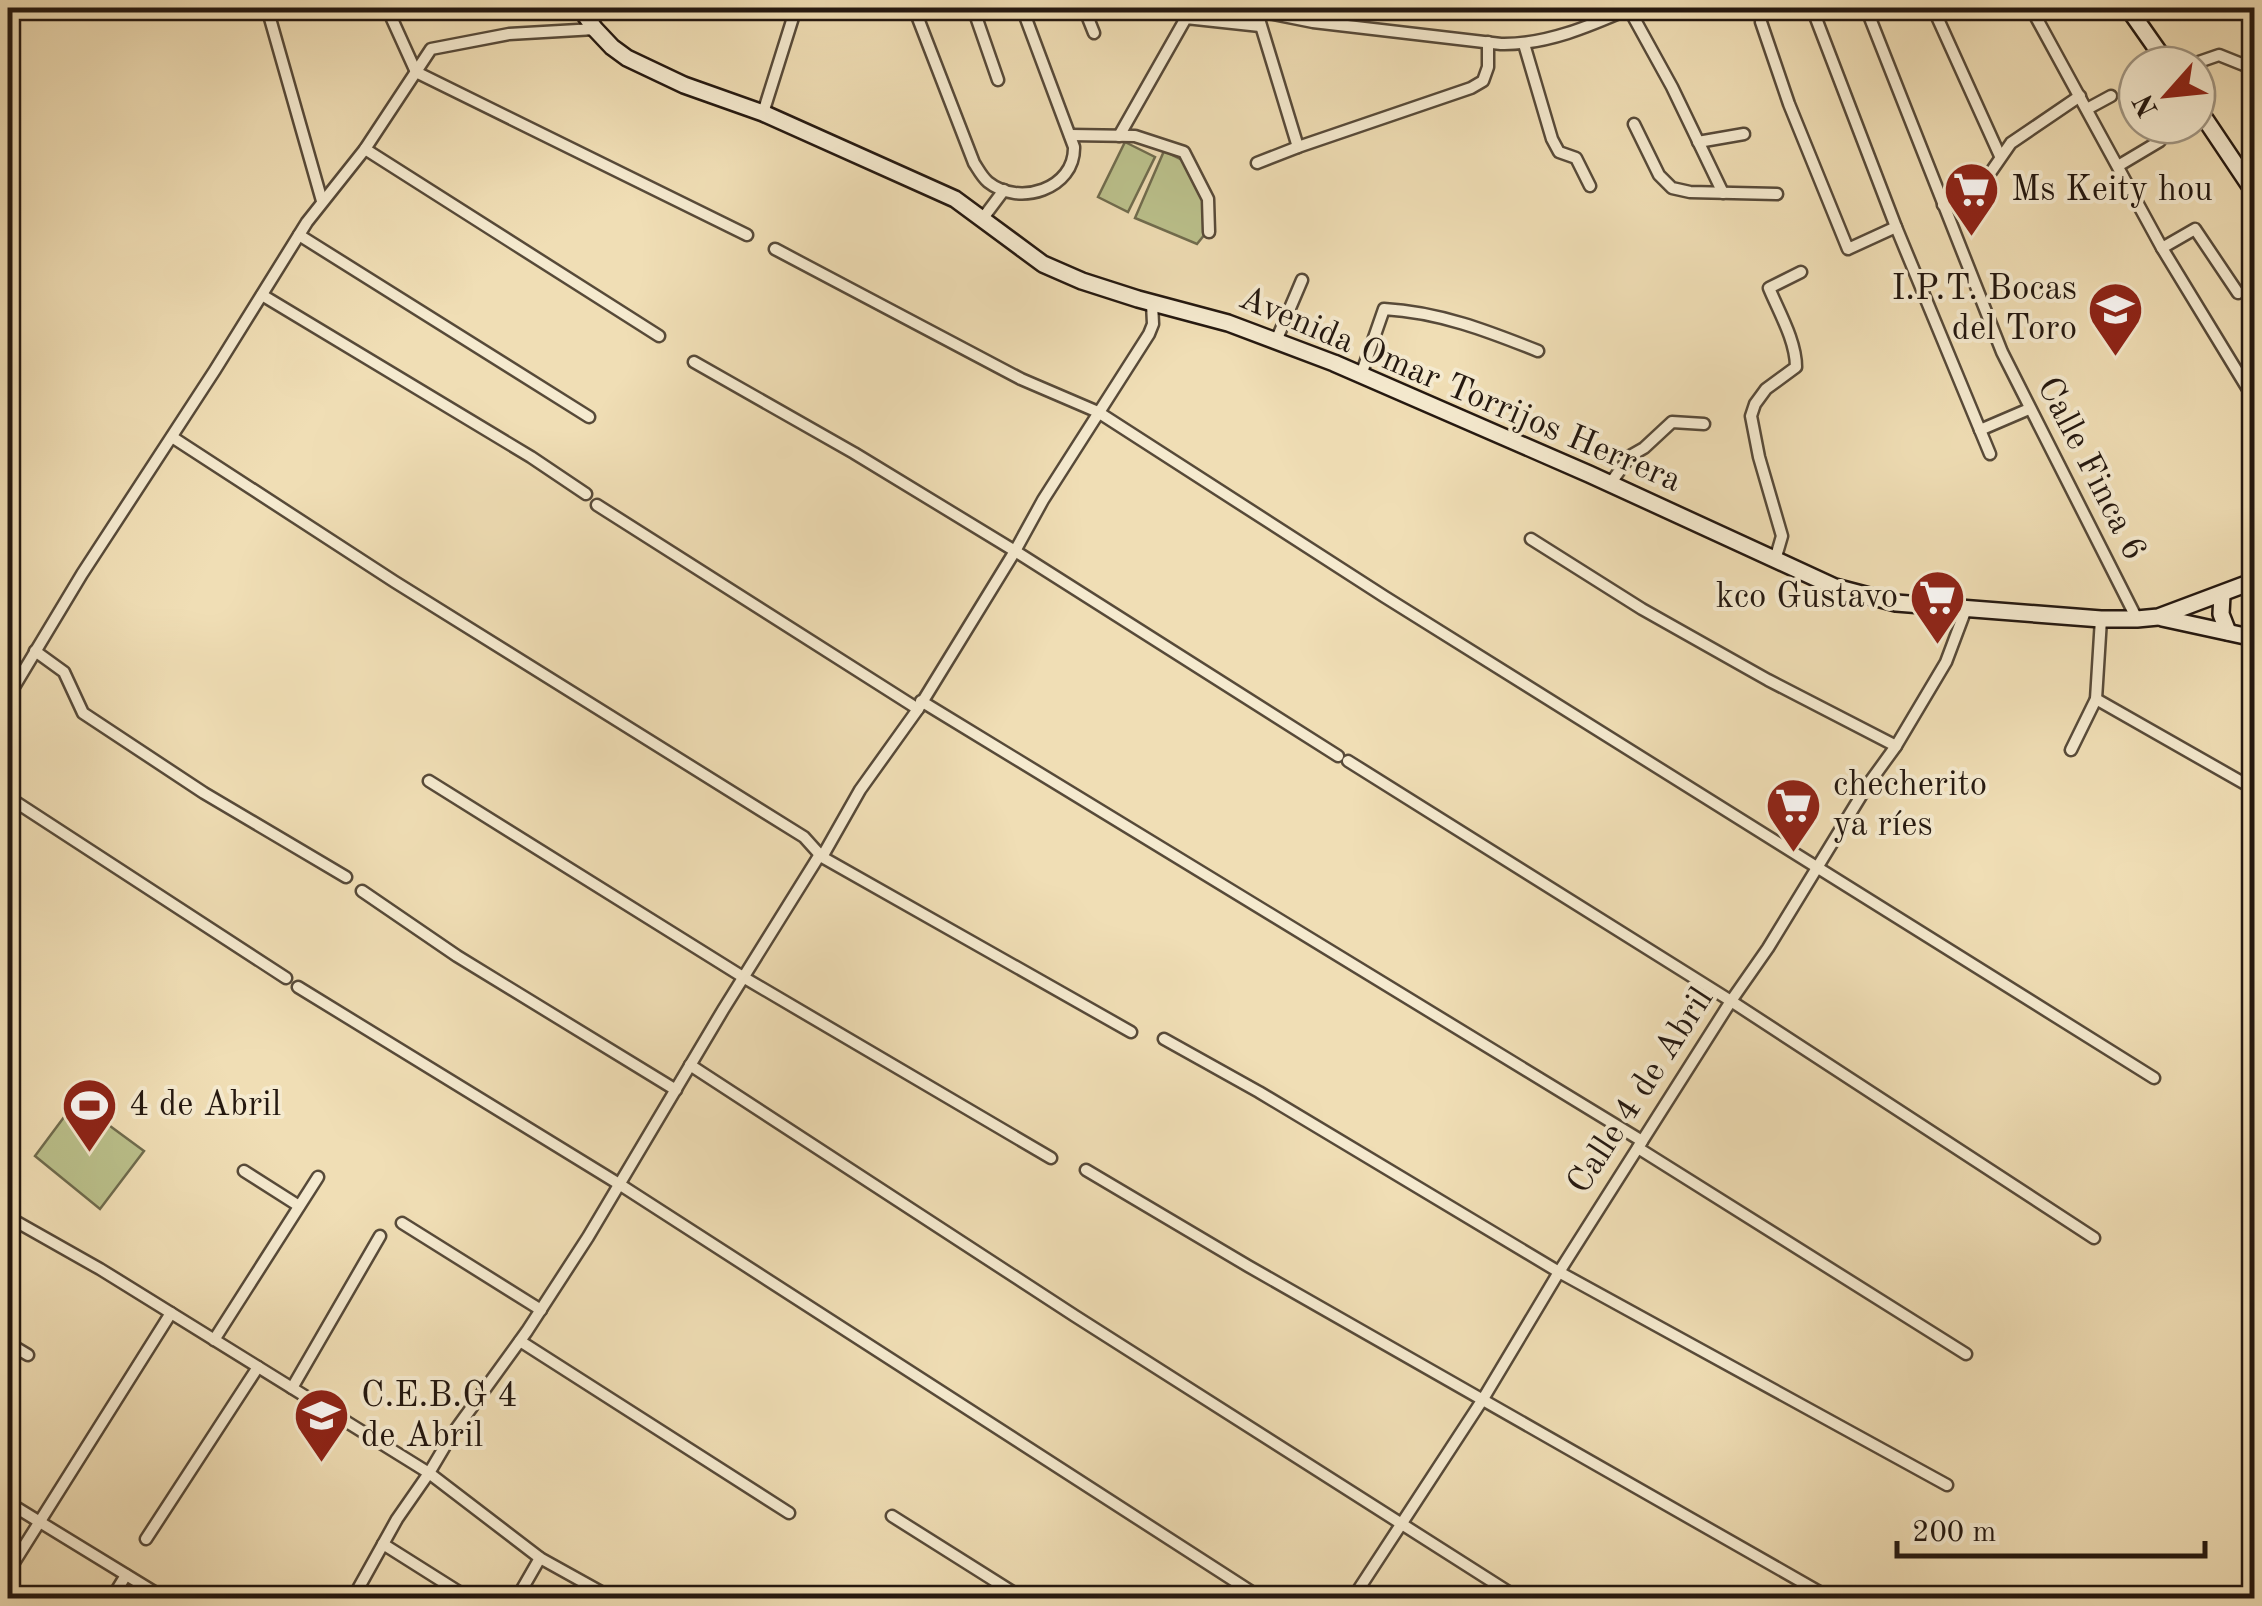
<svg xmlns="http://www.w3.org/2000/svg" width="2262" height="1606" viewBox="0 0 2262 1606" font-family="'Old Standard TT',serif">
  <rect width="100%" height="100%" fill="#f0deb5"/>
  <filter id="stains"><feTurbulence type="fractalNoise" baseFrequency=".002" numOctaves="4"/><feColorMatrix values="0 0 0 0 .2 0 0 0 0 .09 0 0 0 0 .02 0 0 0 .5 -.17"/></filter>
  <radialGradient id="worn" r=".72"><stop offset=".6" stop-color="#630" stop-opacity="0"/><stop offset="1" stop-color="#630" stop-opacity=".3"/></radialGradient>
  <g fill="#bbc18c" stroke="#706c4e" stroke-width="2.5">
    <polygon points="1125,142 1155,157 1128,212 1098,197"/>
    <polygon points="1164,151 1186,162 1205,200 1205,234 1197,244 1135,218"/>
    <polygon points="76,1101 144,1151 100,1209 35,1156"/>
  </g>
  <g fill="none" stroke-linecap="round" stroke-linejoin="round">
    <defs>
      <g id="street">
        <polyline points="267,8 322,201"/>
        <polyline points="387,8 416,72 747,235"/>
        <polyline points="727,8 728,10"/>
        <path d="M914,8l60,155c4,6 8,14 14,19 31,25 87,7 86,-35l-52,-139"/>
        <polyline points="973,8 998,80"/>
        <polyline points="1084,8 1094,33"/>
        <polyline points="1812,8 1896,227 1990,454"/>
        <polyline points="1866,8 2002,352 2137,619"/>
        <polyline points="1933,8 2000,156"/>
        <polyline points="2031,8 2162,248 2254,399"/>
        <polyline points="1629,9 1672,87 1723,193"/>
        <path d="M1258,11l55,11 188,22c45,1 89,-18 130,-36"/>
        <polyline points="1259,19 1298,147"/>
        <polyline points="1761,22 1789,104 1848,249 1896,227"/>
        <polyline points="1524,44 1552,139 1559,152 1576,158 1590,186"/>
        <polyline points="2190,65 2219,55 2254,69"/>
        <polyline points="2087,109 2111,96"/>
        <polyline points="763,113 796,8"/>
        <polyline points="1634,124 1659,175 1672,188 1690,192 1777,194"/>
        <polyline points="1070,135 1135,136 1184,152 1208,199 1209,232"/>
        <polyline points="1119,136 1186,18 1260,26"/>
        <polyline points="1698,142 1744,134"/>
        <polyline points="365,149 659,336"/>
        <polyline points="1257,163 1298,147 1471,88 1483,81 1488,67 1488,42"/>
        <polyline points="2118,166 2160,141"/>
        <polyline points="1943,205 1972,192 1986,179 2011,143 2080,96"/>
        <polyline points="983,218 1004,190"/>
        <polyline points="299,235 589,417"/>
        <polyline points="2162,248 2195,229 2238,293"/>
        <polyline points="775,249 1021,379 1098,412 1385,597 2154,1078"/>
        <polyline points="262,295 531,457 586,494"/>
        <polyline points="1276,341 1302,280"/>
        <polyline points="694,362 854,453 1015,551 1338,756"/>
        <path d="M1361,375l23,-66c55,3 104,22 154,42"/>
        <polyline points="1980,430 2029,409"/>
        <polyline points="172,437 395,582 804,837 822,857 1131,1032"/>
        <polyline points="1610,484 1630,456 1644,448 1672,422 1704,424"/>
        <polyline points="597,505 918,709"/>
        <polyline points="1531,539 1642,609 1768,680 1896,746"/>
        <path d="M1775,560l7,-24 -23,-79 -8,-41 4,-12 11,-15 30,-22c0,-26 -17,-55 -27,-79l32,-16"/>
        <polyline points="35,651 64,672 83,713 204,793 346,877"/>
        <polyline points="8,697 82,574 215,370 307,222 365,149 431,49 509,34 595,29"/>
        <polyline points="2096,699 2254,789"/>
        <polyline points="921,701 1642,1141 1638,1148 1966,1354"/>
        <polyline points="2071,750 2096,699 2101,619"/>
        <polyline points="1348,761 1731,1001 2094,1238"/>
        <polyline points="429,781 743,977 1051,1158"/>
        <polyline points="8,797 286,978"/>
        <polyline points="362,891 457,956 676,1090"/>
        <polyline points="298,987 619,1184 1261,1598"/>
        <polyline points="1164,1039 1259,1092 1559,1272 1947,1485"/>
        <polyline points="690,1065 1075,1316 1518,1598"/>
        <polyline points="1086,1170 1248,1266 1830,1598"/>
        <polyline points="244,1171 299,1206"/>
        <polyline points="8,1217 100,1269 429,1473 451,1436 527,1331 588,1237 723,1010 819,856 822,857 860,790 918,709 1015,551 1043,500 1149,334 1153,324 1152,303"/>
        <polyline points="402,1223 541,1310"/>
        <polyline points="214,1340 318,1177"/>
        <polyline points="520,1341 789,1513"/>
        <polyline points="8,1343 28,1355"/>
        <polyline points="292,1388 380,1236"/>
        <polyline points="17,1508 164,1598"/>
        <polyline points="892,1516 1022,1598"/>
        <polyline points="146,1539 258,1367"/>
        <polyline points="383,1544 467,1597"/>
        <polyline points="8,1572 171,1313"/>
        <polyline points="112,1598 126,1575"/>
        <polyline points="353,1598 397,1519 429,1473 540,1558 612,1598"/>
        <polyline points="517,1598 540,1558"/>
        <polyline points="1353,1598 1483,1399 1559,1272 1731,1001 1768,948 1867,786 1896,746 1946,662 1966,609"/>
      </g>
      <g id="secondary">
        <polyline points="580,8 595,29 612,47 627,58 684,85 763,113 955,199 1043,264 1082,281 1138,299 1228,323 1334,363 1589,474 1835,587 1896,603 2101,619 2137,619 2158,617 2254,581"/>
        <polyline points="2128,8 2168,65"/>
        <polyline points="2197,107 2254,192"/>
        <polyline points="2222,595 2221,614 2228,632"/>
        <polyline points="2162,618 2254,638"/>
      </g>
    </defs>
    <use href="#street" stroke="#574a39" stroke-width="15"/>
    <use href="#secondary" stroke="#241810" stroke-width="20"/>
    <use href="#street" stroke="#f5eacf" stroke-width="10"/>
    <use href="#secondary" stroke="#f5eacf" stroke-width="15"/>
  </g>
  <defs>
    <symbol id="supermarket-pin" viewBox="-11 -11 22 30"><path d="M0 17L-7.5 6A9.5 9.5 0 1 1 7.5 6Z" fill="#8f2418" stroke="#f5eacf"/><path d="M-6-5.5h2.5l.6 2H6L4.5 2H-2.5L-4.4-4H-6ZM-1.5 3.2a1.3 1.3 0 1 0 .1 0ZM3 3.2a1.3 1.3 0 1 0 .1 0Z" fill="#fff"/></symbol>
    <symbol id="school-pin" viewBox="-11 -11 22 30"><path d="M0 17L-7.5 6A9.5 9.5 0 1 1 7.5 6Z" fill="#8f2418" stroke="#f5eacf"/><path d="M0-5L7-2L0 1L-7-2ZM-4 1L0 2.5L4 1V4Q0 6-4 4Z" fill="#fff"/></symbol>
    <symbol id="stadium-pin" viewBox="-11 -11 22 30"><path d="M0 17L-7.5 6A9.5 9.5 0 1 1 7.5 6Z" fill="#8f2418" stroke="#f5eacf"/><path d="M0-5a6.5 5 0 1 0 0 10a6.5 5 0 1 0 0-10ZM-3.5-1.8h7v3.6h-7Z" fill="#fff"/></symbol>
  </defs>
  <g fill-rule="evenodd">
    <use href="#supermarket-pin" x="1940" y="158" width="63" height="86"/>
    <use href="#school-pin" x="2084" y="278" width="63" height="86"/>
    <use href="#supermarket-pin" x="1906" y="566" width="63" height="86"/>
    <use href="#supermarket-pin" x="1762" y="774" width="63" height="86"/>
    <use href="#stadium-pin" x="58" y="1074" width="63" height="86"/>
    <use href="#school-pin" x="290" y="1384" width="63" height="86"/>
  </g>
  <g text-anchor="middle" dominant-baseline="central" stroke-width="8" stroke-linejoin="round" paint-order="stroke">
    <g font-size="35" fill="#241810" stroke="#f5eacf" text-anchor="start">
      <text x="2011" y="190">Ms Keity hou</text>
      <text x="2077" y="289" text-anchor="end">I.P.T. Bocas<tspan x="2077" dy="40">del Toro</tspan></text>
      <text x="1898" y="597" text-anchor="end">kco Gustavo</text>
      <text x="1833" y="785">checherito<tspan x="1833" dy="40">ya ríes</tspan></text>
      <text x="129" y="1105">4 de Abril</text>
      <text x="361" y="1396">C.E.B.G 4<tspan x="361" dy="40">de Abril</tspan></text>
    </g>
    <g font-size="35" fill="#241810" stroke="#f5eacf">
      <text transform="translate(1460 390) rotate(23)">Avenida Omar Torrijos Herrera</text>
      <text transform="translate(2091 469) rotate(63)">Calle Finca 6</text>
      <text transform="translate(1641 1091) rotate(-57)">Calle 4 de Abril</text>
    </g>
  </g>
  <rect width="2262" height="1606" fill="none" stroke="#f0deb5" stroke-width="40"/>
  <rect x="10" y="10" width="2242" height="1586" fill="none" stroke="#241810" stroke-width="5"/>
  <rect x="20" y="20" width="2222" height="1566" fill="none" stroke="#241810" stroke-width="2.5"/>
  <g transform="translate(2167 95) rotate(243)"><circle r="48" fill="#f5eacf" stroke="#a19683" stroke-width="2.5"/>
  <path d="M0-8L18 38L0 25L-18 38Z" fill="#8f2418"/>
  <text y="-15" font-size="28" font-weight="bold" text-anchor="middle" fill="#241810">N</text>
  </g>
  <path d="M1897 1541v15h308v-15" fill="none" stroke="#241810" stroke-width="5"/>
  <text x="1912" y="1541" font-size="30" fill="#241810" stroke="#f5eacf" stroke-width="8" paint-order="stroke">200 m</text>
  <rect width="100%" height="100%" filter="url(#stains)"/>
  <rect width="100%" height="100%" fill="url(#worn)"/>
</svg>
